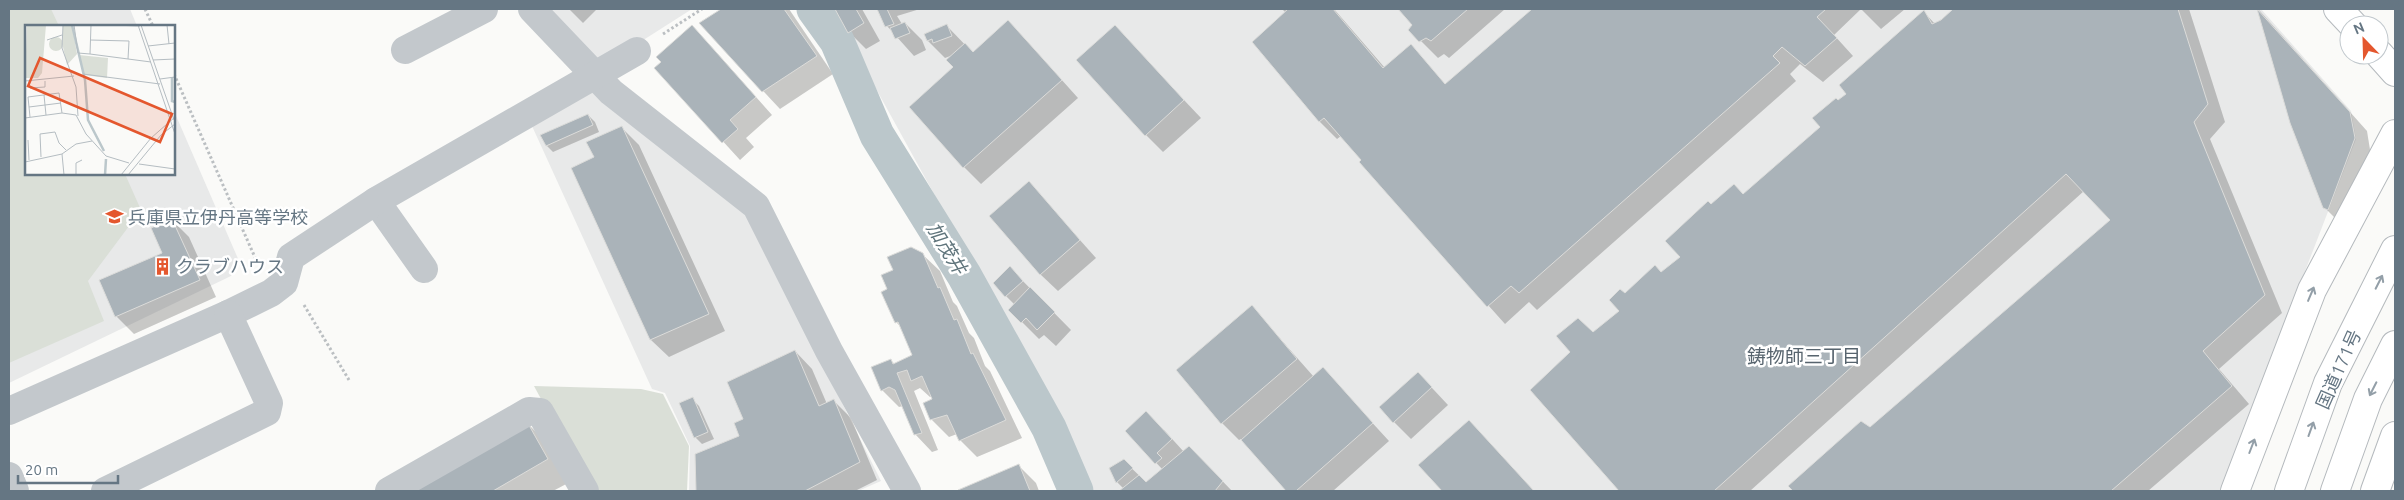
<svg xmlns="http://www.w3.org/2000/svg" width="2404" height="500" viewBox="0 0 2404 500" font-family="Ubuntu,'Noto Sans JP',sans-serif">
  <rect width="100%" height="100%" fill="#fafaf8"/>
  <g fill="#e8e9e9">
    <polygon points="9,9 130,9 137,26 26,26 26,174 174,174 174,111 239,261 231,276 9,383"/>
    <polygon points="549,9 692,9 612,60 601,63"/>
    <polygon points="822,9 2261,9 2351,111 2356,139 2297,292 2224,491 1093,491 1073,446 853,47"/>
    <polygon points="593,91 748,214 881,481 858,491 689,491 690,446 665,393 652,389 532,126"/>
  </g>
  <g fill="#dadfd7">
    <polygon points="9,9 51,9 59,26 26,26 26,174 125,174 141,210 88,281 104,321 9,363"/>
    <polygon points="534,386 641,389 663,394 689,446 687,491 591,491"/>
  </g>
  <g fill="#0003">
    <polygon points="569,9 597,9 583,23"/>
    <polygon points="723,9 789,9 833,74 780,109 701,24"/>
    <polygon points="836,9 862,9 880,41 866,49 849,32"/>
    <polygon points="878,9 920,9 897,16 902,24 905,23 922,40 926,50 914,56 887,26"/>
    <polygon points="1282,9 1334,9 1385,68 1410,46 1446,85 1534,9 1905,9 1881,29 1861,9 1834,35 1853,56 1823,82 1800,64 1790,74 1796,81 1537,310 1529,302 1505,324 1360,162 1363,160 1341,136 1337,139 1320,122 1253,42 1286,13"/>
    <polygon points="1399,9 1505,9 1449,58 1444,54 1438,58 1410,30 1414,26"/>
    <polygon points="1955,9 2189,9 2225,122 2210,139 2282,313 2219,369 2249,404 2148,491 1795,491 1790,486 1870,429 2112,220 2084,191 1750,491 1620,491 1532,390 1620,311 1625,295 1661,273 1682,257 1711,206 1744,196 1822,127 1838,101 1847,94 1924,12 1935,24"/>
    <polygon points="2259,10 2367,131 2371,156 2342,225 2324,207 2281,91"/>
    <polygon points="947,26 973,53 1025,39 1078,98 981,184 964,167 953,55 945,58 928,41 926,35"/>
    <polygon points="1115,27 1201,118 1163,152 1146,135"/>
    <polygon points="709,44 772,115 746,138 754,147 740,160 656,68"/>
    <polygon points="588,115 595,122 599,132 553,152 547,146"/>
    <polygon points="622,128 639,145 725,331 669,357 651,340 573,169 595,158"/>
    <polygon points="1029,183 1096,258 1058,291 1040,274"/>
    <polygon points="172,220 189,237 216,297 134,334 116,316 163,253"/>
    <polygon points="922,254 940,271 953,302 957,306 969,333 974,338 985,366 990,371 1022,438 977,457 960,440 957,434 949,437 932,420 925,403 934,400 932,396 930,397 920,388 914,391 938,450 932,452 915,434 903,406 899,407 882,390 890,360 895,364 913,356 901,327 896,322 888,290"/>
    <polygon points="1010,268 1071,330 1056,346 1044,335 1039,339 1010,310 1015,305 1006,296"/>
    <polygon points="1252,307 1314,377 1323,369 1389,441 1333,491 1288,491 1241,439 1239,440 1222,423"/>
    <polygon points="795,351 812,369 827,404 834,401 851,418 877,480 855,491 698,491 696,455 741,436 745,419"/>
    <polygon points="1418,373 1448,405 1411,439 1394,422"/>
    <polygon points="692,399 699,406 714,439 702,444 695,437"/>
    <polygon points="526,422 548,444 570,482 553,491 406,491"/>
    <polygon points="1469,422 1486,439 1534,491 1443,491 1420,465"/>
    <polygon points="1164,430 1184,452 1207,465 1232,491 1121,491 1124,489 1117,482 1110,469 1123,460 1147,483 1163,470 1126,431"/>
    <polygon points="1018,465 1036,483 1039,491 960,491"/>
  </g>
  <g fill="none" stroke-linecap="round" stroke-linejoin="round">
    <polyline stroke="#bbc7cb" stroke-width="35" points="814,9 837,41 877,135 964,275 1049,428 1076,491"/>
  </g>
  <g fill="#aab3b9" stroke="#dcdcda">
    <polygon points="721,9 784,9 817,56 762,92 699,23"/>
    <polygon points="835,9 856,9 864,23 848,33"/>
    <polygon points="877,9 887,9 894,24 885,27"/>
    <polygon points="1288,9 1333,9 1383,68 1411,44 1445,84 1532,9 1826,9 1817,17 1837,38 1805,66 1782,47 1773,56 1780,63 1519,293 1511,286 1487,307 1359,162 1361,160 1324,118 1319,122 1252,42"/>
    <polygon points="1398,9 1468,9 1431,41 1426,38 1419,42 1408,30 1412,25"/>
    <polygon points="1953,9 2178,9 2208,104 2194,122 2265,295 2203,351 2232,386 2111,491 1793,491 1788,486 1861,421 1870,427 2110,220 2066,174 1714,491 1619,491 1530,390 1570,352 1556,336 1578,318 1593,332 1619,311 1609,300 1620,289 1625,293 1655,265 1661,272 1680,257 1665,241 1708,201 1711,204 1734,184 1743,194 1820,127 1812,118 1836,98 1838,100 1846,94 1839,85 1924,10 1932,24 1941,20"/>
    <polygon points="2257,9 2350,112 2355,138 2328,210 2323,208 2290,123"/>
    <polygon points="1008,20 1062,80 963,168 909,107 953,67 946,60 965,43 973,52"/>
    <polygon points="905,22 910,33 895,39 890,28"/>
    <polygon points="947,24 952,36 933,43 932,39 927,41 924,34"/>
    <polygon points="692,25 756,97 730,120 738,129 722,143 654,68 661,62 656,57"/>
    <polygon points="1115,25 1184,100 1145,136 1076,60"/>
    <polygon points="588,114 593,125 546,146 540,135"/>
    <polygon points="622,126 709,314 650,340 571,168 594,157 586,142"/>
    <polygon points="1029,181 1080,240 1040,275 989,216"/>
    <polygon points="172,219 200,280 115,317 99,280 162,253 151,228"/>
    <polygon points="911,247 923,253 938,288 940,287 954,320 957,319 971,354 973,353 1006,420 959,441 947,415 930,420 923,403 932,399 922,376 911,381 907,370 897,373 922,433 914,435 895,390 889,387 881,391 871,367 891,359 893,364 912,355 898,322 895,323 881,292 887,289 881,275 893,270 887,257"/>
    <polygon points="1010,266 1023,281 1005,297 993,283"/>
    <polygon points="1030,287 1055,312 1037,330 1026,318 1021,323 1008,310"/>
    <polygon points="1252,305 1297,359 1221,424 1176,370"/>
    <polygon points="795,350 819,406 834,399 860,462 805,491 696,491 695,454 739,436 734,423 743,419 727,382"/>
    <polygon points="1323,367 1373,423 1296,491 1286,491 1241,440"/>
    <polygon points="1418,372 1432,387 1393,423 1379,407"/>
    <polygon points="693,397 708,432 694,438 679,403"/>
    <polygon points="1146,411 1172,439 1157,453 1162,458 1155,464 1125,431"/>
    <polygon points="526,420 548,459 493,491 404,491"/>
    <polygon points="1469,420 1534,491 1442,491 1418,465"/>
    <polygon points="1189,446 1223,481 1215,491 1119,491 1139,475 1146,482"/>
    <polygon points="1124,459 1133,468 1116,483 1109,468"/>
    <polygon points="1019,464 1030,491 959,491 958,490"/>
  </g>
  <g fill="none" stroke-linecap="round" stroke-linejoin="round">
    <defs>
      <g id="major">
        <polyline points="2338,9 2353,25"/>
        <polyline points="2379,54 2395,72"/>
      </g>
      <g id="highway">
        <polyline points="2235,491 2312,290 2395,134"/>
        <polyline points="2289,491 2328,383 2395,250"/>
        <polyline points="2335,491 2368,399 2395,345"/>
        <polyline points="2375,491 2395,436"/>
      </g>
    </defs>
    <use href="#major" stroke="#b5babe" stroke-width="30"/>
    <use href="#highway" stroke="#b4b9bd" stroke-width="30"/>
    <g stroke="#bbbfc2" stroke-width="3" stroke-dasharray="2.5 2.5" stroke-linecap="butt">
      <polyline points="145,9 153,26"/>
      <polyline points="663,34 702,9"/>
      <polyline points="174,74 257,262"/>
      <polyline points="304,305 349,380"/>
    </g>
    <g stroke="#c3c8cc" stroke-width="28">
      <polyline points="532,9 611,92 756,206 829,351 907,491"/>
      <polyline points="405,50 484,9"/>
      <polyline points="376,201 424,269"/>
      <polyline points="9,411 228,314 271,293 284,283 291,257 376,201 637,51"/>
      <polyline points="9,476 15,491"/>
      <polyline points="105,491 267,412 269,403 228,314"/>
      <polyline points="389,491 529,411 540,412 585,491"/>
    </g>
    <use href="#major" stroke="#fff" stroke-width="28"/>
    <use href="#highway" stroke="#fff" stroke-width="28"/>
  </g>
  <defs><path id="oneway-shaft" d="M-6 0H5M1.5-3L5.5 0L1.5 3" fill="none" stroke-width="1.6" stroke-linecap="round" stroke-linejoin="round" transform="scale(1.25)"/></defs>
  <g stroke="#939fa8">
    <use href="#oneway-shaft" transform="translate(2379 282) rotate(-63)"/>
    <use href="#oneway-shaft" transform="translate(2311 294) rotate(-67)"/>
    <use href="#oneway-shaft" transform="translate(2373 389) rotate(117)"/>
    <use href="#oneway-shaft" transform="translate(2311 429) rotate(-70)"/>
    <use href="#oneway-shaft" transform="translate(2252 446) rotate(-69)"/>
  </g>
  <defs>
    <symbol id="school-bare" viewBox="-9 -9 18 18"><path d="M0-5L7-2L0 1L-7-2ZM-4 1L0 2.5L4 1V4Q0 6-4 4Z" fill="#e4572e" stroke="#fff" stroke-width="2.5" paint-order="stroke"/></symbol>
    <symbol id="building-bare" viewBox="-9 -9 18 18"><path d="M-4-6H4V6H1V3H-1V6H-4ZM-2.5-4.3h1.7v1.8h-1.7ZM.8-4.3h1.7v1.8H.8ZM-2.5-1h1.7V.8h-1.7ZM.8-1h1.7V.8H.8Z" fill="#e4572e" stroke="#fff" stroke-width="2.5" paint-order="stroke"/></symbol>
  </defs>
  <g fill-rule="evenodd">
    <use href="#school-bare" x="102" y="204" width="25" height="25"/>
    <use href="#building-bare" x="150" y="254" width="25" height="25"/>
  </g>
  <g text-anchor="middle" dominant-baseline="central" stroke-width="5" stroke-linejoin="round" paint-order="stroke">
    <g font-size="18" fill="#657683" stroke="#fff" text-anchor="start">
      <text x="128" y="217">兵庫県立伊丹高等学校</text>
      <text x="176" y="266">クラブハウス</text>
    </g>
    <g font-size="18" fill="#657683" stroke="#fff">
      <text transform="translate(2338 369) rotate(-66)">国道171号</text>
    </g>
    <g font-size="19" font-style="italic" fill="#60757c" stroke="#fff">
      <text transform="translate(947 248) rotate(58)">加茂井</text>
    </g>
    <g font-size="19" fill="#57646e" stroke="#fff">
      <text x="1804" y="356">鋳物師三丁目</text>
    </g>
  </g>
  <g transform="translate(25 25)">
    <rect width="150" height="150" fill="#fafaf8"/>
    <path d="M2,0h19l-4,48 -4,5h-13zM38,0h9l5,29 -10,11 -4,-18zM24 19a7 7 0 1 1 14 0a7 7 0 1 1-14 0ZM54,30l29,3 -1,20 -23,-3z" fill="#dadfd7"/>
    <path fill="none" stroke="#bbc7cb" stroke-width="2.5" d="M47,0l13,55 3,40 16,31M147,52v24l3,1M80,150l1,-16"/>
    <path fill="none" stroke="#b5bdc2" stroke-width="1" d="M38,0l-1,23 14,39 2,29M49,0l4,28 12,1M66,0l-1,29 61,8M87,0l28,1M113,0l37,109M116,0l33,95M142,0l2,19M22,15l15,-5M65,15l39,1 -1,18M123,21l27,-3M128,35l22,-1M58,49l77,10M135,54l15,-2M0,56l49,-5M4,56l1,7 15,-1v-6M19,70l2,20M4,82l32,-4M5,92l-2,-20 31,-4 3,20M0,93l37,-5 14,2 10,19 20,22 23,7M3,115l1,20M16,132l-1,-23 15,-2 4,11 7,7M0,137l37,-8M114,139l36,5M5,150h27M39,150l-2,-21 14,-10 16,-3M51,150v-12l6,-3M96,150l30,-37 24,-21M103,150l33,-40 14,-11"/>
    <path fill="#e4572e" fill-opacity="0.15" stroke="#e4572e" stroke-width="2.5" d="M15,33l132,56 -12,28 -132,-56z"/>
    <rect width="150" height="150" fill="none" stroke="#657683" stroke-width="2.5"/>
  </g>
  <rect width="2404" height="500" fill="none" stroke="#657683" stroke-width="20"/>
  <g transform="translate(2364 40) rotate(337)"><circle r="24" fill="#ffffff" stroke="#c1c8cd"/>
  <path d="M0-4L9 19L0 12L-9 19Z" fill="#e4572e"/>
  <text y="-8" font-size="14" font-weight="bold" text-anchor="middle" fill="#657683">N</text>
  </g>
  <path d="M18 475v8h100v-8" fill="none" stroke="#657683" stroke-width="2.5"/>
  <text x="25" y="475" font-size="15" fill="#657683" stroke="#ffffff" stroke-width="4" paint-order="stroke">20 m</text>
</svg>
